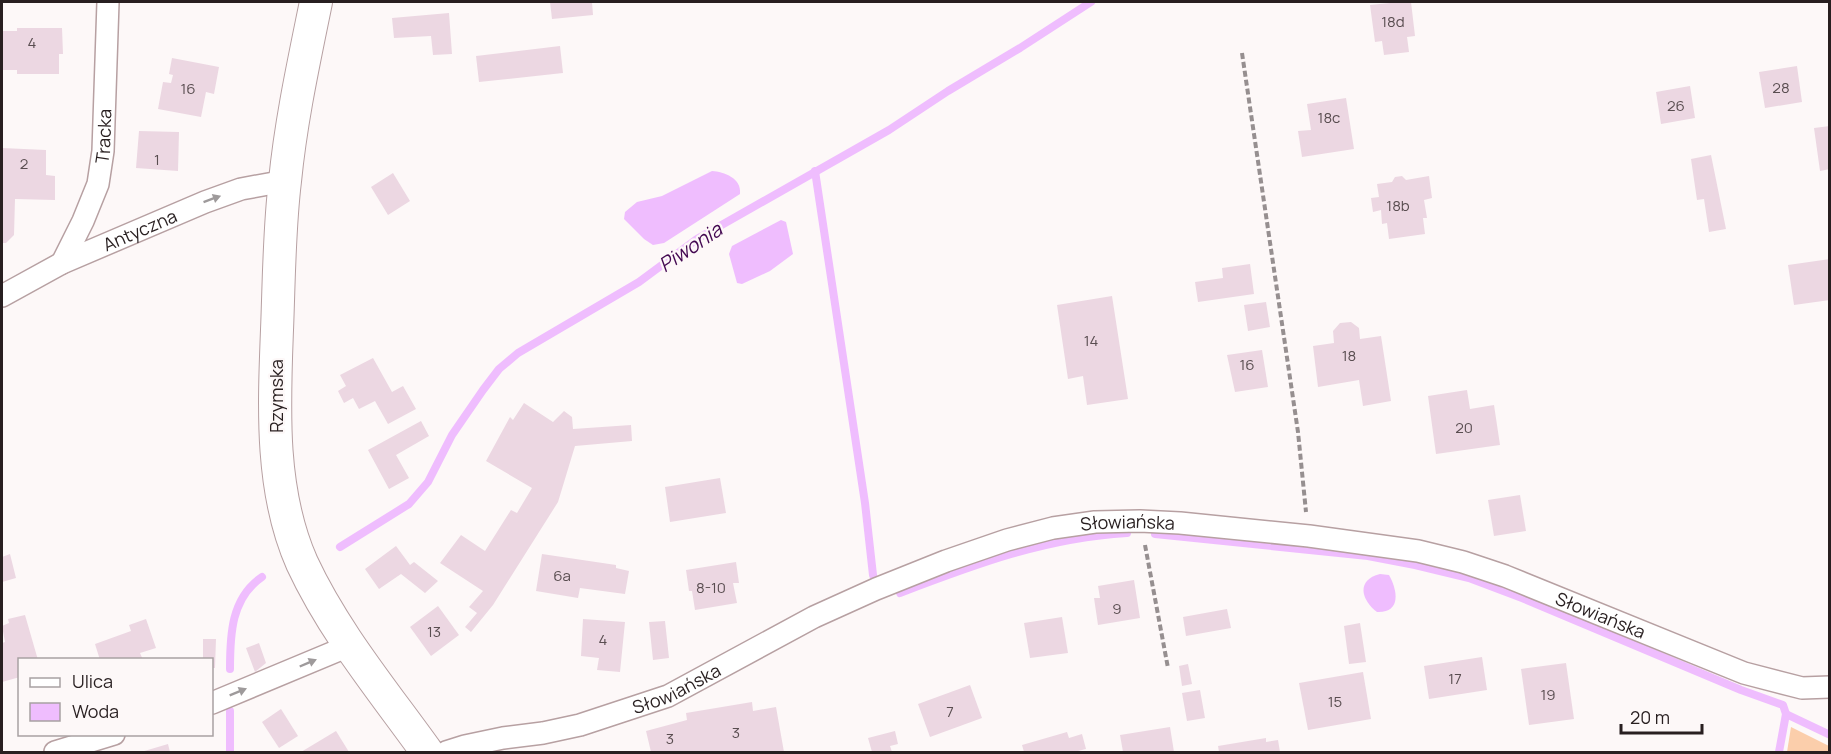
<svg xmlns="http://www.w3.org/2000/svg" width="1831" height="754" viewBox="0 0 1831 754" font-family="Manrope,sans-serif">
  <rect width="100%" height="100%" fill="#fdf8f8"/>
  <polygon fill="#fbceab" points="1791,727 1829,746 1829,752 1787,752"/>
  <g fill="#efbdfe">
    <path d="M712,171c12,1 30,7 28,23l-76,49 -11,2 -9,-6 -20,-20 1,-7 12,-10 25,-6z"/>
    <polygon points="781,220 786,222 793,254 770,271 742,284 737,283 729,254 732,246"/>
    <path d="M1380,574l9,1c9,16 12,38 -12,37 -16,-12 -21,-32 3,-38z"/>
  </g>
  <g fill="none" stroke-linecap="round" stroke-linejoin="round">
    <g stroke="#efbdfe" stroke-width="8">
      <polyline points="815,171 865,503 873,575"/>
      <polyline points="1155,534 1368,556 1415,565 1469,578 1522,598 1741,690 1783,705 1786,714 1830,735"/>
      <polyline points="340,547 409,504 428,482 452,435 483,390 499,369 518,353 639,282 697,239 889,130 948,91 1020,48 1091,2"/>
      <path d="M900,593c76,-29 145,-55 227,-60"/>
      <path d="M230,669c0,-34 1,-71 32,-92"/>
      <polyline points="230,711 230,752"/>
      <polyline points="1779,752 1786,714"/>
    </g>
  </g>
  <g fill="#ecd7e2">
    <polygon points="550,2 592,2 593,15 552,19"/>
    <polygon points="1400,2 1411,2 1415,36 1407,37 1409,52 1384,55 1382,41 1375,42 1370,5"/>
    <polygon points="449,13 452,54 433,55 431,36 394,38 392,18"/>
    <polygon points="17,28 62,28 63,54 59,54 59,74 17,74 17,70 2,70 2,31 17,31"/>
    <polygon points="560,46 563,73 479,82 476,56"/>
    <polygon points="172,58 219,67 214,94 206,92 201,117 158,109 163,82 171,83 173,75 169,74"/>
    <polygon points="1797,66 1802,102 1765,108 1759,72"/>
    <polygon points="1690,86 1695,118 1661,124 1656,92"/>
    <polygon points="1346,98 1354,149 1302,157 1298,131 1311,130 1307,104"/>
    <polygon points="1830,126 1830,169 1820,171 1814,128"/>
    <polygon points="139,131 179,132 178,171 136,168"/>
    <polygon points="2,148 46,150 46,175 55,176 55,200 15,199 14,235 6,243 2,243"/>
    <polygon points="1711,155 1726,229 1709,232 1704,199 1697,200 1691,159"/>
    <polygon points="393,173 410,201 388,215 371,187"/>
    <polygon points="1402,176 1406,180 1429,176 1432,198 1424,200 1427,218 1423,218 1425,234 1389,239 1387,223 1382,224 1381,210 1373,212 1371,198 1379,197 1377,184 1392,182 1395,177"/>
    <polygon points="1830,259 1830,300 1794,305 1788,265"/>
    <polygon points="1250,264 1254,294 1198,302 1195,282 1223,278 1222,268"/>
    <polygon points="1112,296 1128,399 1087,405 1083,376 1068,379 1057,305"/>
    <polygon points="1266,302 1270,327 1248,331 1244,305"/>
    <polygon points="1351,322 1359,328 1360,339 1381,336 1391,401 1363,406 1359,380 1318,387 1313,346 1334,343 1333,331 1340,323"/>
    <polygon points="1262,350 1268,387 1235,392 1227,355"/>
    <polygon points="373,358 392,392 403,386 416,409 388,424 375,401 359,409 353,398 344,403 338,391 346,386 340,375"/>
    <polygon points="1467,390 1470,409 1494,405 1500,445 1436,454 1428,396"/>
    <polygon points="524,403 553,422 564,411 572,417 573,429 631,425 632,441 575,446 558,502 493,605 471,632 465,627 477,613 469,607 483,591 440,563 461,535 485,551 511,510 517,513 532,488 486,461 510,417 513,420"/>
    <polygon points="421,421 429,436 396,455 409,478 389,489 368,450"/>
    <polygon points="720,478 726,513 670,522 665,487"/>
    <polygon points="1520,495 1526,531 1494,536 1488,500"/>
    <polygon points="396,546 410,565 414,562 438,581 425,593 401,574 379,589 365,569"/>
    <polygon points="10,554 16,578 2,582 2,557"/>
    <polygon points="542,554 616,565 616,568 629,571 625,594 580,588 578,598 536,591"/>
    <polygon points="736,562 739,583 733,583 737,603 695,610 692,591 689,591 686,570"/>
    <polygon points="1134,580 1140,618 1098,625 1094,598 1100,598 1098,586"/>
    <polygon points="438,606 459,635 431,656 410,627"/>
    <polygon points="1227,609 1231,628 1186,636 1183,617"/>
    <polygon points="25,615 38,660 20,660 20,677 2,682 2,643 5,642 2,626 9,623 8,619"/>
    <polygon points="1062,617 1068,653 1030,658 1024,623"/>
    <polygon points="146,619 156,648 140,653 143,660 100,660 95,644 131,631 129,625"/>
    <polygon points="583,619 625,622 620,672 597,670 599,658 581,656"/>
    <polygon points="665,621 669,658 653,660 649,622"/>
    <polygon points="1360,623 1366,662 1349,664 1344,626"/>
    <polygon points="203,639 216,639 215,668 212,668 212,660 203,660"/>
    <polygon points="259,643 266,663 255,672 246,648"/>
    <polygon points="1482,657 1487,690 1429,699 1424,666"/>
    <polygon points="1566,663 1574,719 1529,725 1521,669"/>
    <polygon points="1188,664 1192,684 1182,686 1179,666"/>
    <polygon points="1363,672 1371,719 1308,730 1299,683"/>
    <polygon points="970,685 982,718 930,737 918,704"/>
    <polygon points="1200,690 1205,718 1187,721 1182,693"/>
    <polygon points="752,702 753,711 776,707 784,752 651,752 646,731 687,720 686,713"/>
    <polygon points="281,709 298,736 279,748 262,722"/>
    <polygon points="1170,727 1174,752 1123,752 1120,735"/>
    <polygon points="336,731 349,752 301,752"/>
    <polygon points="895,731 898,744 890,746 892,752 872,752 868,738"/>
    <polygon points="1067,732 1069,738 1082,734 1086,749 1074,752 1024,752 1022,745"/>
    <polygon points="1266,738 1266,742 1278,740 1280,752 1219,752 1218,746"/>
    <polygon points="168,744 170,752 141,752"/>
  </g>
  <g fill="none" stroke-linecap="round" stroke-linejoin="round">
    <defs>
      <g id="minor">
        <path id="s1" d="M62,263l21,-42 15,-37 5,-33 5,-149"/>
        <path id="s2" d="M2,296l60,-33 143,-61 36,-13 44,-8"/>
        <polyline points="212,703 351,645"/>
        <polyline points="55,752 114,734"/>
        <path id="s3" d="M446,752l19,-6 38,-8 40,-5 37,-8 88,-29 146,-79 62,-28 70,-28 61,-21 46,-12 42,-6 45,-1 40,2 129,13 109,15 45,11 42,14 239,97 58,15 28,-1"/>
      </g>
      <path id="secondary" d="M316,2c-12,59 -25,118 -31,179 -6,49 -6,100 -8,149 -3,77 -7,161 25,233 32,69 82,129 125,189"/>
    </defs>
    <use href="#minor" stroke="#b7a0a2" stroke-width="24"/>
    <use href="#secondary" stroke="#b7a0a2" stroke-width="34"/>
    <g stroke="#968f90" stroke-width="4" stroke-dasharray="6 3" stroke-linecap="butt">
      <polyline points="1242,53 1298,432 1306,512"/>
      <polyline points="1145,545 1168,668"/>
    </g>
    <use href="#minor" stroke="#fff" stroke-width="21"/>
    <use href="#secondary" stroke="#fff" stroke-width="32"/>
  </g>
  <defs><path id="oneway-solid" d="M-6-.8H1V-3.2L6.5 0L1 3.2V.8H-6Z" transform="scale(1.5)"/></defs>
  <g fill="#9e9a9b">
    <use href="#oneway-solid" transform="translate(212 199) rotate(-20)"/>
    <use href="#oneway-solid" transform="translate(308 663) rotate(-23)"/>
    <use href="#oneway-solid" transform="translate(238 692) rotate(-22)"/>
  </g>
  <g text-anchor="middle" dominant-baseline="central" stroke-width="4.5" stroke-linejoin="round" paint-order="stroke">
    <g font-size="15" fill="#594d50">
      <text x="1393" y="21">18d</text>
      <text x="32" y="42">4</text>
      <text x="1781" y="87">28</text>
      <text x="188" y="88">16</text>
      <text x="1676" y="105">26</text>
      <text x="1329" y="117">18c</text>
      <text x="157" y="159">1</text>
      <text x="24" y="163">2</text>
      <text x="1398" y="205">18b</text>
      <text x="1091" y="340">14</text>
      <text x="1349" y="355">18</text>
      <text x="1247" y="364">16</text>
      <text x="1464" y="427">20</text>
      <text x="562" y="575">6a</text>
      <text x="711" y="587">8-10</text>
      <text x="1117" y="608">9</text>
      <text x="434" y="631">13</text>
      <text x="603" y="639">4</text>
      <text x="1455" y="678">17</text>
      <text x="1548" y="694">19</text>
      <text x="1335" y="701">15</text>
      <text x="950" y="711">7</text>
      <text x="736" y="732">3</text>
      <text x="670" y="738">3</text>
    </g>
    <g font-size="18" fill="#281f20" stroke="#fdf8f8">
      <text stroke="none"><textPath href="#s1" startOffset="135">Tracka</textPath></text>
      <text stroke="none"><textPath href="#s2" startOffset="153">Antyczna</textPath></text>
      <text transform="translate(276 396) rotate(-90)">Rzymska</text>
      <text stroke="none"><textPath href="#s3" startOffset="726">Słowiańska</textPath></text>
      <text stroke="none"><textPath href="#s3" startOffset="1212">Słowiańska</textPath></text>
      <text stroke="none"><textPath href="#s3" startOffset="240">Słowiańska</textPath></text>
    </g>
    <g font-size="20" font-style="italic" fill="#430851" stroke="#fdf8f8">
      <text transform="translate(690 247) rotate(-34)">Piwonia</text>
    </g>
  </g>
  <rect width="1831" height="754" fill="none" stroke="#281f20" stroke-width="6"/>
  <rect x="18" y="658" width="195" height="78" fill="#fdf8f8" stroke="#a8a1a2" stroke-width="1.5"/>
  <rect x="30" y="678" width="30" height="9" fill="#ffffff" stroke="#a8a1a2" stroke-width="1.5"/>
  <text x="72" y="688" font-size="18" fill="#281f20">Ulica</text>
  <rect x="30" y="703" width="30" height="18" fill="#efbdfe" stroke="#a8a1a2" stroke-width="1.5"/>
  <text x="72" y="718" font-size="18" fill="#281f20">Woda</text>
  <path d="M1621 724v9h81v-9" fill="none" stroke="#281f20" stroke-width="3"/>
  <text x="1630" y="724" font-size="18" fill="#281f20" stroke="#fdf8f8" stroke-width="4.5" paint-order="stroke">20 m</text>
</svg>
